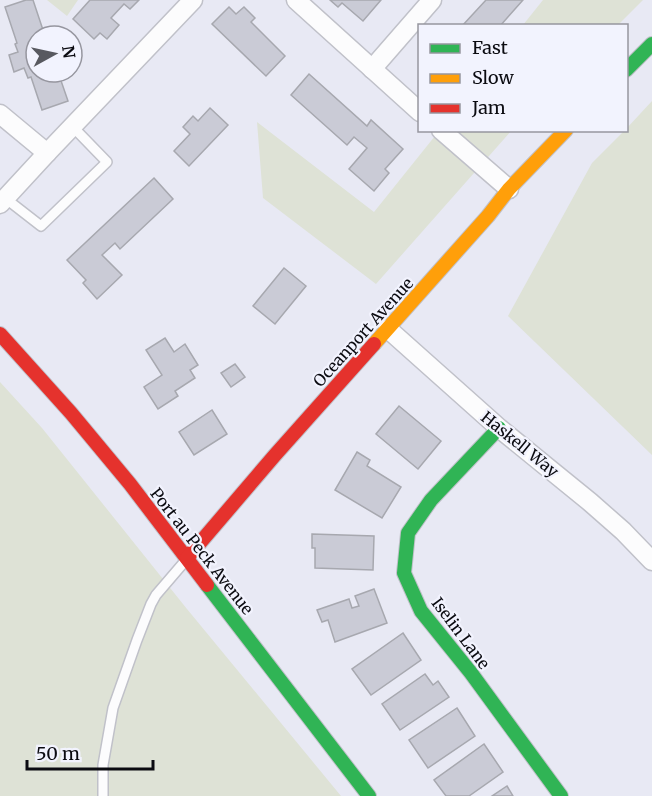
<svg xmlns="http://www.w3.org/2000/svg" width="652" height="796" viewBox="0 0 652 796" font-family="Merriweather,serif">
  <rect width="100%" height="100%" fill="#e8e9f4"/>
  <g fill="#dee2d6">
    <polygon points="47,0 78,0 67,16"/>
    <polygon points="543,0 643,0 618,25 523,25"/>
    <polygon points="652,101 652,455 508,316 592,163 624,131 626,130 627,128"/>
    <polygon points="257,122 374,212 439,131 511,131 376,284 263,198"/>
    <polygon points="0,382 42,428 187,609 341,796 0,796"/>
  </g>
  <g fill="#cacbd6" stroke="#a7a8af" stroke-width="1.5">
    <polygon points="26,0 33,0 45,36 36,36 36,72 58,72 68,101 42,110 31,77 28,78 24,68 14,72 9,55 18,52 15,44 17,43 5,7"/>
    <polygon points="90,0 139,0 130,9 124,4 111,18 119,25 107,39 100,33 94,39 73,19"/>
    <polygon points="330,0 381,0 363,21 342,3 338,7"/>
    <polygon points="486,0 523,0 500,26 462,26"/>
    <polygon points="229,7 236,14 244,7 255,18 251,22 285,56 266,76 212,24"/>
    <polygon points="309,74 367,126 371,120 403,149 385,169 389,173 374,191 349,169 367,148 354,137 347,145 291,95"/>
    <polygon points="210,108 228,125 189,166 174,151 190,134 183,127 193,116 198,121"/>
    <polygon points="154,178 173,199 120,249 115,243 102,255 122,275 97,299 83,283 86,280 67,260"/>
    <polygon points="284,268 306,286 275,324 253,306"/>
    <polygon points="165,338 174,352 185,344 198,365 190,370 195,378 175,391 178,396 158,409 144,387 162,375 146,350"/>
    <polygon points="235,364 245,377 231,387 221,373"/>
    <polygon points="399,406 441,441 418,469 376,434"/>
    <polygon points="212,410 227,434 194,455 179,432"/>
    <polygon points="357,452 370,460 367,466 401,487 382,518 335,490"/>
    <polygon points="312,534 374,536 373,570 315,568 315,548 312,548"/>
    <polygon points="374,589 387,623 335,642 328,620 322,622 317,610 349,599 352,608 359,606 355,596"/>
    <polygon points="403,633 421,660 371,695 352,669"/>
    <polygon points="425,674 433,685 438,681 449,697 400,730 382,704"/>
    <polygon points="457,708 475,736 428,768 409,740"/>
    <polygon points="484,744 503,772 469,796 446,796 434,780"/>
    <polygon points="507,786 513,796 492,796"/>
  </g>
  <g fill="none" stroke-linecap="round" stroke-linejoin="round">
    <defs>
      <g id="lane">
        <polyline points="5,198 41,226 107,162 73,127"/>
        <polyline points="103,796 103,765 113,708 137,640 151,604 156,595 186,560"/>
      </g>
      <g id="street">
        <polyline points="296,0 420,112"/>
        <polyline points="372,69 432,0"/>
        <polyline points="0,114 47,153"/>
        <polyline points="441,130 509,189"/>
        <polyline points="0,204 47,153 193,0"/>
        <polyline points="388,329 499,428 590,502 623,531 652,561"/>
      </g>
      <g id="fast">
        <polyline points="626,70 652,44"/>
        <polyline points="499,428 431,500 408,533 404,573 421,611 471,673 561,796"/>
        <polyline points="207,585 369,796"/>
      </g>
      <polyline id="slow" points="374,344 488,216 509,189 566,130"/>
      <g id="jam">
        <polyline points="0,334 71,413 130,484 207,585"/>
        <polyline points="187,558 275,455 374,344"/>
      </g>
    </defs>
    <use href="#lane" stroke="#c0c1c9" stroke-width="12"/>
    <use href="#street" stroke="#c0c1c9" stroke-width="21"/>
    <use href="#fast" stroke="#c0c1c9" stroke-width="16"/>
    <use href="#slow" stroke="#c0c1c9" stroke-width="16"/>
    <use href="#jam" stroke="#c0c1c9" stroke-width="16"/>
    <use href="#lane" stroke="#fcfcfd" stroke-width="9"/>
    <use href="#street" stroke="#fcfcfd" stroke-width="18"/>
    <use href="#fast" stroke="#30b455" stroke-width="14"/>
    <use href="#slow" stroke="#ff9f0a" stroke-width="14"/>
    <use href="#jam" stroke="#e5322d" stroke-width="14"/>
  </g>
  <g text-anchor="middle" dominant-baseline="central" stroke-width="4.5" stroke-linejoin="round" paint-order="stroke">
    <g font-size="16" fill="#0b0b11" stroke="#f2f3fe">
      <text transform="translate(363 332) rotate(-48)">Oceanport Avenue</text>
      <text transform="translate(520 444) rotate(39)">Haskell Way</text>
      <text transform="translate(202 551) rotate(52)">Port au Peck Avenue</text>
      <text transform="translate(461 633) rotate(53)">Iselin Lane</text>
    </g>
  </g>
  <rect x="418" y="24" width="210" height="108" fill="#f2f3fe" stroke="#96969f" stroke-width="1.5"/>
  <rect x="430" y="44" width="30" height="9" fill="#30b455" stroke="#96969f" stroke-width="1.5"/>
  <text x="472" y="54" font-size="18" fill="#0b0b11">Fast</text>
  <rect x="430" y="74" width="30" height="9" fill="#ff9f0a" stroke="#96969f" stroke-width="1.5"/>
  <text x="472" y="84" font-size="18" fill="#0b0b11">Slow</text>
  <rect x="430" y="104" width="30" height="9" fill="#e5322d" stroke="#96969f" stroke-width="1.5"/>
  <text x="472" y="114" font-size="18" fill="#0b0b11">Jam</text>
  <g transform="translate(54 54) rotate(82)"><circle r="28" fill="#f2f3fe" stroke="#96969f" stroke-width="1.5"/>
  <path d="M0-4.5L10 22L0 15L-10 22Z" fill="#585960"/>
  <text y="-9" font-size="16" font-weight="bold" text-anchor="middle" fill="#0b0b11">N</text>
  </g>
  <path d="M27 760v9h126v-9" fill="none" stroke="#0b0b11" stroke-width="3"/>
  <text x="36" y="760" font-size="18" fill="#0b0b11" stroke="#f2f3fe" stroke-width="4.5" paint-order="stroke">50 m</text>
</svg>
